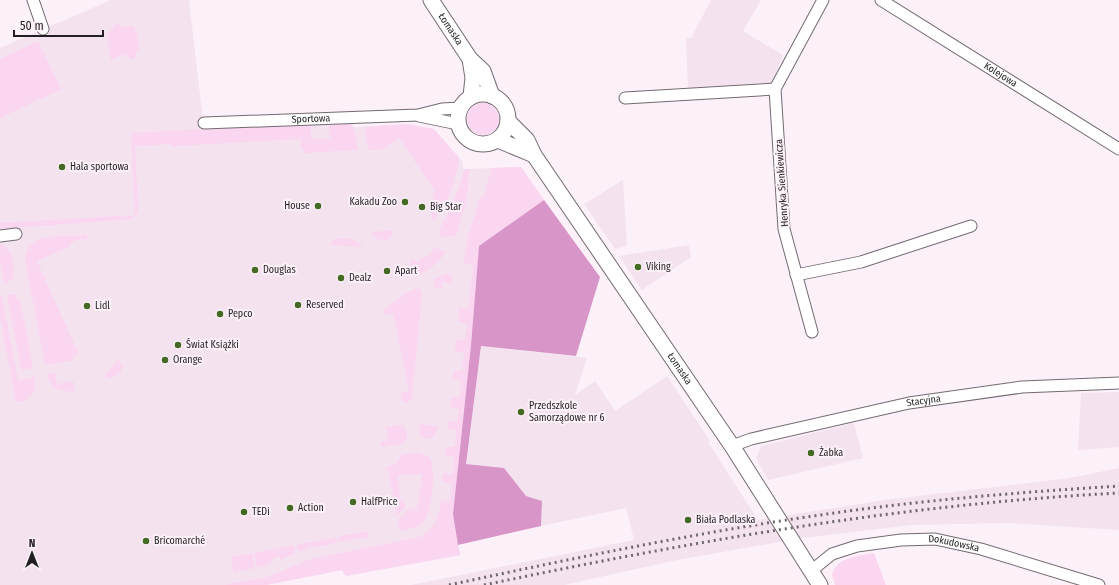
<svg xmlns="http://www.w3.org/2000/svg" width="1119" height="585" viewBox="0 0 1119 585" font-family="'Fira Sans Condensed',sans-serif">
  <rect width="100%" height="100%" fill="#fcf1f9"/>
  <g fill="#f4e2ef">
    <polygon points="111,0 189,0 204,129 350,121 353,127 407,124 434,129 463,162 463,169 521,167 544,200 479,246 453,514 460,555 346,576 342,570 266,585 0,585 0,48"/>
    <polygon points="711,0 761,0 743,31 783,55 772,83 688,88 686,39 691,38"/>
    <polygon points="623,180 627,246 615,249 584,204"/>
    <polygon points="689,245 691,257 642,290 619,256"/>
    <polygon points="481,346 587,358 575,395 595,381 615,411 667,376 710,441 708,442 758,520 885,500 1070,478 1119,468 1119,530 1010,523 912,525 803,538 677,560 564,585 411,585 634,540 626,508 541,526 542,501 526,496 504,468 466,464"/>
    <polygon points="1119,392 1119,447 1078,450 1081,393"/>
    <polygon points="854,423 863,458 768,480 756,458 761,446"/>
  </g>
  <g fill="#fbd6f1">
    <polygon points="116,22 122,27 132,26 135,28 140,48 137,50 134,59 131,59 123,54 111,60 107,36"/>
    <polygon points="38,41 61,89 0,118 0,59"/>
    <circle cx="483" cy="119" r="16"/>
    <polygon points="351,121 356,136 358,150 304,153 304,150 301,150 301,139 172,146 171,144 135,146 138,207 137,213 132,219 0,229 0,223 135,215 131,133 311,123 311,139 330,139 329,123"/>
    <path d="M407,124l27,5 25,29c-3,23 -11,46 -26,63l-2,-1 3,-30 -35,-52 -18,12h-13l-4,-23z"/>
    <path d="M521,167l23,33 -65,46 -8,99 -18,169 7,41 -114,21 -4,-6 -76,15h-42l43,-8 44,-18 109,-22c15,-9 19,-20 21,-37l9,1 1,-18 -9,-1 1,-9 9,1 2,-17 -9,-1 1,-9h9l1,-17 -8,-1v-8l9,1 2,-13 -9,-1 1,-11h9l1,-17 -8,-1 1,-9 8,1 2,-18 -9,-1 1,-12h9l2,-17 -9,-1 1,-14 9,1 5,-44 -9,-1 3,-24 13,-43h4l7,-29z"/>
    <polygon points="465,169 469,169 467,199 456,236 441,237 439,230 451,208"/>
    <polygon points="391,230 393,236 386,241 378,239 371,235 374,232"/>
    <path d="M88,235l-1,4 -4,2 -1,-3 -12,5 1,3 -34,15 41,92 -5,3v4l-28,5 -20,-105c1,-30 42,-23 63,-25z"/>
    <polygon points="341,238 355,240 363,245 358,247 331,245 332,241"/>
    <path d="M0,243c12,6 17,24 13,36l-9,5 -4,-23z"/>
    <polygon points="432,248 444,250 445,254 430,269 417,276 409,273 408,267 413,259 416,262 433,253"/>
    <polygon points="448,273 452,277 451,283 442,282 442,288 433,287 434,279"/>
    <polygon points="414,289 420,289 422,294 412,399 407,403 403,402 400,393 409,392 393,313 385,315 383,310 402,296"/>
    <polygon points="13,294 16,296 21,303 33,368 21,370 7,295"/>
    <polygon points="2,295 18,380 35,377 35,391 27,400 16,402 0,318 0,296"/>
    <polygon points="118,359 122,366 121,372 112,378 106,377 105,375"/>
    <path d="M55,373l2,11 16,-3 2,10c-14,2 -26,-2 -28,-17z"/>
    <path d="M420,424l18,2c-2,9 -6,15 -16,12l-3,-5z"/>
    <polygon points="399,425 403,425 407,431 407,440 402,444 382,447 380,442 388,440 386,427"/>
    <path d="M417,452l12,4c8,9 3,58 -6,67 -6,6 -16,6 -24,8l-1,-11 10,-11 9,-1 5,-34 -20,1 -4,2 2,22 6,7 -9,10 -10,-50 9,-2 6,-9z"/>
    <polygon points="368,531 369,537 339,542 338,537"/>
    <polygon points="336,537 337,543 313,547 298,552 296,545"/>
    <polygon points="294,545 295,553 281,560 279,556 271,560 272,563 257,568 254,553"/>
    <polygon points="252,553 255,568 234,572 231,557"/>
    <path d="M874,553l12,32h-51l-3,-10c4,-18 26,-19 42,-22z"/>
  </g>
  <polygon fill="#d895c8" points="544,200 600,277 576,356 481,346 466,464 504,468 526,496 542,501 541,526 458,545 453,514 471,345 479,246"/>
  <g fill="none" stroke-linecap="round" stroke-linejoin="round">
    <defs>
      <g id="street">
        <polyline points="33,0 43,29"/>
        <path id="s1" d="M881,0l238,149"/>
        <polyline points="625,98 775,89"/>
        <polyline points="419,116 458,124"/>
        <path id="s2" d="M204,123l214,-8 24,-6 18,-1"/>
        <polyline points="0,236 16,234"/>
        <polyline points="796,275 861,262 971,226"/>
        <polyline points="812,332 784,229 775,89 823,0"/>
        <path id="s3" d="M732,446l19,-7 158,-36 113,-16 97,-4"/>
        <path id="s4" d="M811,571l21,-17 25,-8 44,-6 34,-1 46,10 118,36"/>
      </g>
      <g id="secondary">
        <path id="s5" d="M431,0l39,59 13,12 9,25"/>
        <polyline points="470,59 473,78 471,96"/>
        <circle cx="483" cy="119" r="25"/>
        <path id="s6" d="M508,121l19,19 7,15 198,291 88,139"/>
        <polyline points="498,140 534,155"/>
      </g>
    </defs>
    <use href="#street" stroke="#746a71" stroke-width="13"/>
    <use href="#secondary" stroke="#746a71" stroke-width="17"/>
    <use href="#street" stroke="#fff" stroke-width="11"/>
    <use href="#secondary" stroke="#fff" stroke-width="15"/>
    <g stroke="#6e686c" stroke-width="3" stroke-dasharray="2 4" stroke-linecap="butt">
      <path d="M449,585c125,-27 251,-53 378,-71 97,-14 195,-22 292,-28"/>
      <path d="M484,585c209,-44 421,-81 635,-92"/>
    </g>
  </g>
  <g fill="#436923" stroke="#fcf1f9" stroke-width="1.5">
    <circle cx="62" cy="167" r="4"/>
    <circle cx="405" cy="202" r="4"/>
    <circle cx="318" cy="206" r="4"/>
    <circle cx="422" cy="207" r="4"/>
    <circle cx="638" cy="267" r="4"/>
    <circle cx="255" cy="270" r="4"/>
    <circle cx="387" cy="271" r="4"/>
    <circle cx="341" cy="278" r="4"/>
    <circle cx="298" cy="305" r="4"/>
    <circle cx="87" cy="306" r="4"/>
    <circle cx="220" cy="314" r="4"/>
    <circle cx="178" cy="345" r="4"/>
    <circle cx="165" cy="360" r="4"/>
    <circle cx="521" cy="412" r="4"/>
    <circle cx="811" cy="453" r="4"/>
    <circle cx="353" cy="502" r="4"/>
    <circle cx="290" cy="508" r="4"/>
    <circle cx="244" cy="512" r="4"/>
    <circle cx="688" cy="520" r="4"/>
    <circle cx="146" cy="541" r="4"/>
  </g>
  <g text-anchor="middle" dominant-baseline="central" stroke-width="4" stroke-linejoin="round" paint-order="stroke">
    <g font-size="10" fill="#221e21" stroke="#fcf1f9">
      <text stroke="none"><textPath href="#s5" startOffset="35">Łomaska</textPath></text>
      <text stroke="none"><textPath href="#s1" startOffset="141">Kolejowa</textPath></text>
      <text stroke="none"><textPath href="#s2" startOffset="107">Sportowa</textPath></text>
      <text transform="translate(782 183) rotate(-94)">Henryka Sienkiewicza</text>
      <text stroke="none"><textPath href="#s6" startOffset="302">Łomaska</textPath></text>
      <text stroke="none"><textPath href="#s3" startOffset="197">Stacyjna</textPath></text>
      <text stroke="none"><textPath href="#s4" startOffset="151">Dokudowska</textPath></text>
    </g>
    <g font-size="10" fill="#221e21" stroke="#fcf1f9" text-anchor="start">
      <text x="70" y="167">Hala sportowa</text>
      <text x="397" y="202" text-anchor="end">Kakadu Zoo</text>
      <text x="310" y="206" text-anchor="end">House</text>
      <text x="430" y="207">Big Star</text>
      <text x="646" y="267">Viking</text>
      <text x="263" y="270">Douglas</text>
      <text x="395" y="271">Apart</text>
      <text x="349" y="278">Dealz</text>
      <text x="306" y="305">Reserved</text>
      <text x="95" y="306">Lidl</text>
      <text x="228" y="314">Pepco</text>
      <text x="186" y="345">Świat Książki</text>
      <text x="173" y="360">Orange</text>
      <text x="529" y="406">Przedszkole<tspan x="529" dy="12">Samorządowe nr 6</tspan></text>
      <text x="819" y="453">Żabka</text>
      <text x="361" y="502">HalfPrice</text>
      <text x="298" y="508">Action</text>
      <text x="252" y="512">TEDi</text>
      <text x="696" y="520">Biała Podlaska</text>
      <text x="154" y="541">Bricomarché</text>
    </g>
  </g>
  <g transform="translate(32 553)" stroke="#fcf1f9" stroke-width="3" paint-order="stroke">
  <path d="M0-3L7 15L0 10L-7 15Z" fill="#221e21"/>
  <text y="-6" font-size="11" font-weight="bold" text-anchor="middle" fill="#221e21">N</text>
  </g>
  <path d="M14 30v6h89v-6" fill="none" stroke="#221e21" stroke-width="2"/>
  <text x="20" y="30" font-size="12" fill="#221e21" stroke="#fcf1f9" stroke-width="3" paint-order="stroke">50 m</text>
</svg>
